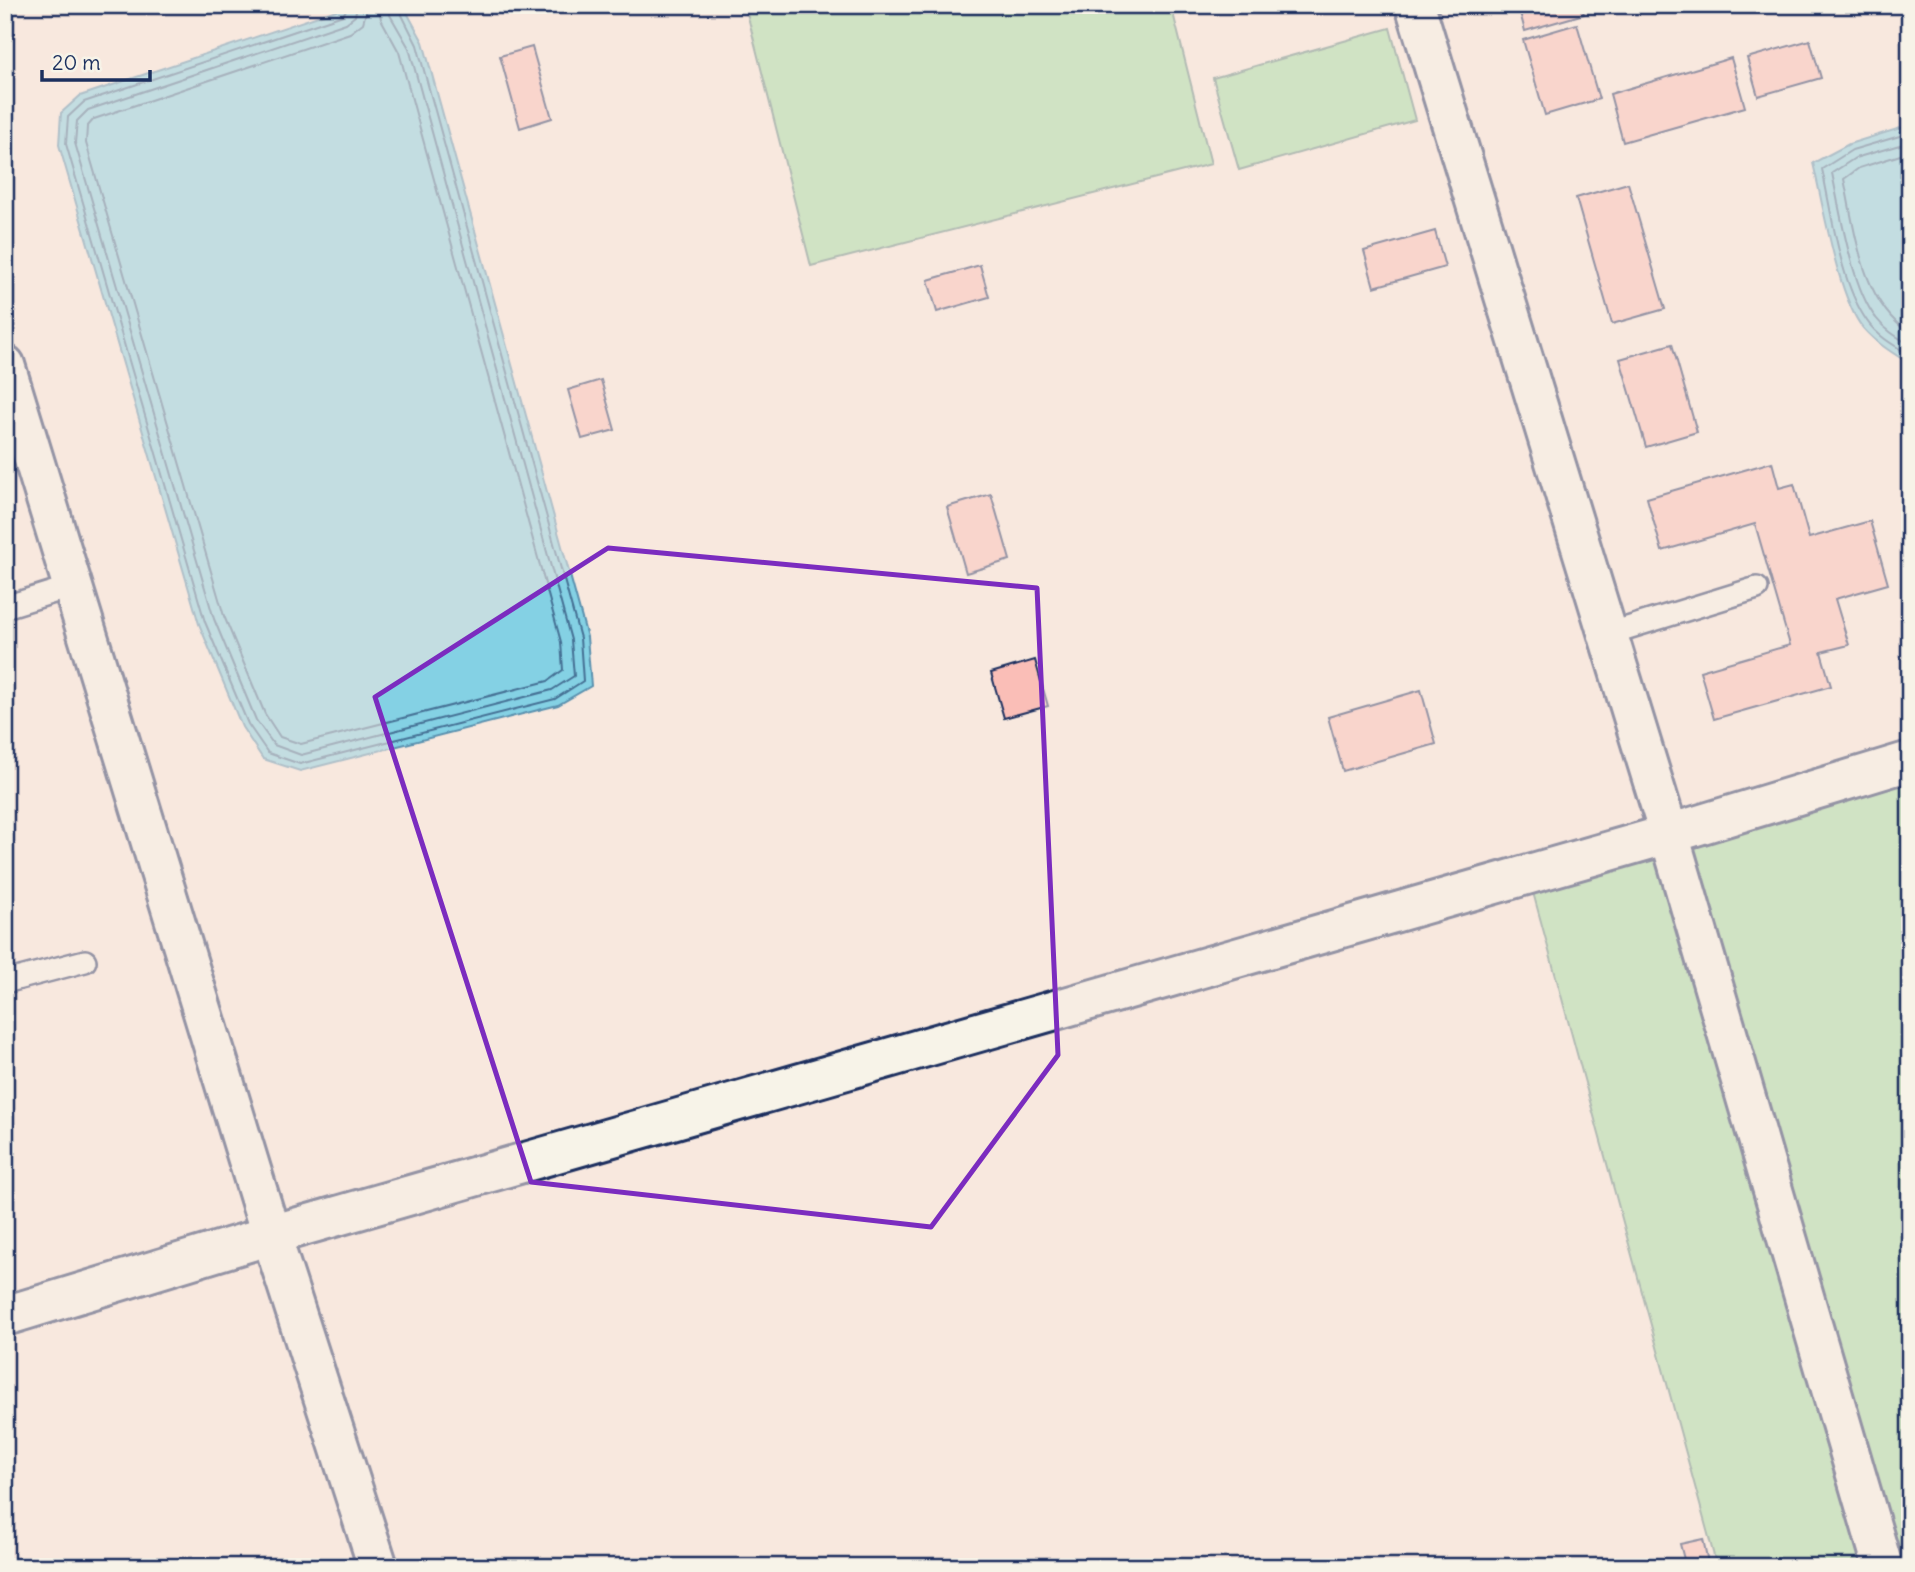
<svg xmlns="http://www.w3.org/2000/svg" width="1915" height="1572" viewBox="0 0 1915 1572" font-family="Delius,sans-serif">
  <rect width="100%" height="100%" fill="#f8e8de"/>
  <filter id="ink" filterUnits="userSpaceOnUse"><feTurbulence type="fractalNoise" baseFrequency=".0143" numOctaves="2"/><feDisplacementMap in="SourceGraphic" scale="14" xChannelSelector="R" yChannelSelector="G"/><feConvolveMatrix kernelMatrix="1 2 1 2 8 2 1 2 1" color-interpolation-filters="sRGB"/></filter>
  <g filter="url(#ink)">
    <g fill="#a1dda4" stroke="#5e8681" stroke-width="2">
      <polygon points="745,5 1171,5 1211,164 811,266"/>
      <polygon points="1390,28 1415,120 1239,170 1213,78"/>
      <polygon points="1910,760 1910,1567 1717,1567 1528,874"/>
    </g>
    <g fill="#84d1e4" stroke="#5a90ae" stroke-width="2">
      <polygon points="54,5 115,5 87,12"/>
      <polygon points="351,5 404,7 423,42 587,637 591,686 558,705 300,771 263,759 242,727 199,624 59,145 61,113 80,96"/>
      <path d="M1910,125v239c-17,-11 -34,-21 -47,-36 -25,-30 -40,-124 -50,-165l36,-19z"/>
    </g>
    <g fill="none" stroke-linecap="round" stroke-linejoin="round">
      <g stroke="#457094" stroke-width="2">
        <polyline points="349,5 343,15 84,102 68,117 66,144 205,622 248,724 268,753 300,764 555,699 583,681 580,638 417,45 397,5"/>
        <polyline points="357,5 355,16 346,23 88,110 77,121 75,143 214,619 256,720 274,745 301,755 552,690 574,676 571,640 409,48 390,15 389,5"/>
        <polyline points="368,5 363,23 350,33 94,119 87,127 86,143 224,616 265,714 280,737 301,744 548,681 563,670 561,642 399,52 381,19 378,5"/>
        <path d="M1910,133l-58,17 -30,19c10,45 18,114 45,152 10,15 28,25 43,34"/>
        <path d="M1910,142l-55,16 -23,15c8,38 20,116 44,145 9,12 21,19 34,27"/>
        <path d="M1910,152l-51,16 -15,11c11,51 17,123 66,154"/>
      </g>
    </g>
    <g fill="#fabeb7" stroke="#1b2f5e" stroke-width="2">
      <polygon points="1518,5 1581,5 1584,14 1525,31"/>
      <polygon points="1577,24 1599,99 1545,115 1523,40"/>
      <polygon points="1810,40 1821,78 1758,96 1747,58"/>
      <polygon points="532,47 552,118 520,128 500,56"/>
      <polygon points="1731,58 1745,107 1623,142 1610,94"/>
      <polygon points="1628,183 1665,309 1612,324 1576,198"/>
      <polygon points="1435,231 1445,267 1374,287 1364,251"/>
      <polygon points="980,265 989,297 937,312 928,280"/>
      <polygon points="1672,344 1697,432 1646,447 1620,359"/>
      <polygon points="601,380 615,430 582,439 568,390"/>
      <polygon points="1772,462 1779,488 1794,484 1809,538 1870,521 1888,584 1835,599 1849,645 1821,652 1831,686 1714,719 1700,671 1790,645 1755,524 1662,551 1647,498"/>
      <polygon points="991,494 1010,560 966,573 947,507"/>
      <polygon points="1035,660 1048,706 1004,718 991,673"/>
      <polygon points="1421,690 1436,744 1343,771 1328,717"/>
      <polygon points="1703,1539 1709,1567 1686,1567 1680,1544"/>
    </g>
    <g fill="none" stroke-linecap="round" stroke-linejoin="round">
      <defs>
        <g id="lane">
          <polyline points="5,607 73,586"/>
          <polyline points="1608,634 1757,588"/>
          <polyline points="5,982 85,961"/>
        </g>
        <g id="street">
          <polyline points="1415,5 1669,834 1910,761"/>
          <polyline points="5,365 271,1235 1669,834 1883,1567"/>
          <polyline points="5,1316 271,1235 378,1567"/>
        </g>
      </defs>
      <use href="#lane" stroke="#1b2f5e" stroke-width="26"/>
      <use href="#street" stroke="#1b2f5e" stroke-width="44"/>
      <use href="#lane" stroke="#f7f3e8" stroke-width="21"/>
      <use href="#street" stroke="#f7f3e8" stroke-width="38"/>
    </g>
  </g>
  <path d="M0 0H1915V1572H0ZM608,548l429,40 21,467 -127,172 -400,-45 -156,-485z" fill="#f8e8de" fill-opacity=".55" fill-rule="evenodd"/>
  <path fill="none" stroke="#7b2cbf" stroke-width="5" stroke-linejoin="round" d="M608,548l429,40 21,467 -127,172 -400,-45 -156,-485z"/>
  <rect width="1915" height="1572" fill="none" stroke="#f7f3e8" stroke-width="28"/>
  <rect x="14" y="14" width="1887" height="1544" fill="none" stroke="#1b2f5e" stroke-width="2.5" filter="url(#ink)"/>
  <path d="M42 70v10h108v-10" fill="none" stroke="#1b2f5e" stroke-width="3.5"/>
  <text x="52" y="70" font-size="21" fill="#1b2f5e" stroke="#f7f3e8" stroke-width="5" paint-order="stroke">20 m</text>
</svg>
